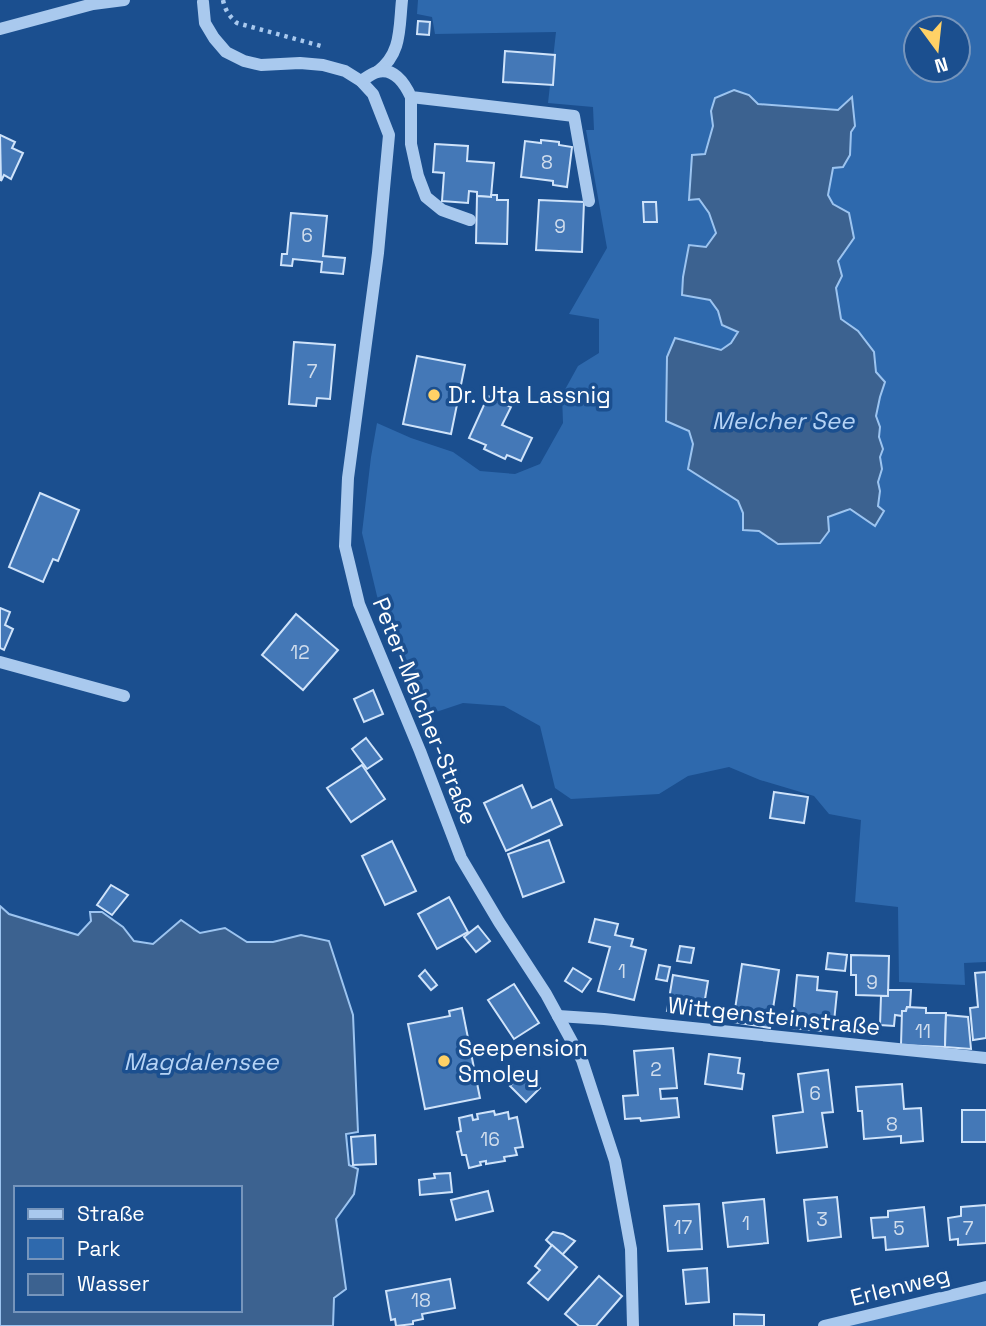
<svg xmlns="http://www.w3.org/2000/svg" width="986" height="1326" viewBox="0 0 986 1326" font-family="'Space Grotesk',sans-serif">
  <rect width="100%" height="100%" fill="#1b4f8f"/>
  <g fill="#2e69ad" fill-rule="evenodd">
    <path d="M418,0h568v962l-22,1 1,22 -66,-3 -1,-75 -43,-5 6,-82 -32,-6 -15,-18 -54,-16 -31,-13 -41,9 -29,18 -88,5 -16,-11 -15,-62 -36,-20 -41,-3 -27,9 -23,-17 -36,-99 -15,-63 9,-76 6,-34 34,15 42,14 27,19 35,3 25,-10 23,-41 -1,-28 16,-29 21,-13v-34l-30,-5 38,-66 -21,-118h8l-1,-23 -45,-4 8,-71 -121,2 -3,-17 -15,-3zM916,28h42v42h-42zM749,95l9,9 80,6 13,22 -1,23 -17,13 -5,27 5,9 16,10 -11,47 4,15 -6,12 5,31 17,12 16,21 2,20 9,10 -5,15 -4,19 4,11 -1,10 4,12 -3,8 2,12 -4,13 2,9 -2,15 -28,3 -22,8 -8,26 -42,1 -19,-13 -15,-1 -1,-17 -5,-12 -14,-9 -31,-48 -4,-14 -23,-9 1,-28 8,-55 46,12 10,-7 7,-11 -16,-7 -4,-14 -8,-11 -28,-5 1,-18 6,-31 17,1 10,-14 -7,-20 -10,-15 -10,2 24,-74 -2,-15z"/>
    <polygon points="986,1291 986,1326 843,1326"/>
  </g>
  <g fill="#3c6290" stroke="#9cc4f0" stroke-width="2" fill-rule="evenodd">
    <polygon points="734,90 749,95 758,104 838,110 852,97 855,126 851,132 850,155 843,167 833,168 828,195 833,204 849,213 854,238 838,261 842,276 836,288 841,319 858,331 874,352 876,372 885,382 880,397 876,416 880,427 879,437 883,449 880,457 882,469 878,482 880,491 878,506 884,511 875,526 850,509 828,517 829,531 820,543 778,544 759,531 743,530 743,513 738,501 688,469 693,444 689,431 666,421 667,357 675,338 721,350 731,343 738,332 722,325 718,311 710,300 682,295 683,277 689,245 706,247 716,233 709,213 699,199 689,200 692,155 705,154 713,126 711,111 715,98"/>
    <path d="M0,906l9,8 69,21 13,-14 -1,-9h12l21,15 11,14 19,3 28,-24 19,13 25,-5 22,14h26l28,-7 28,6 24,74 5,117 -12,2 3,31 9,4 -4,25 -18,25 10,70 -12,9 -1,28h-333zM16,1188h224v122h-224z"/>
  </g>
  <g fill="#4478b7" stroke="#cfe3fa" stroke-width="2">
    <polygon points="418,21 430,22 429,35 417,34"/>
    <polygon points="505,51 555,55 553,85 503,82"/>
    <polygon points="0,135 15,142 12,148 23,153 11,179 4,175 1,181"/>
    <polygon points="541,140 559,142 559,145 572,147 567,187 553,185 553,181 521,177 525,141 541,143"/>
    <polygon points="435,144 468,146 467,161 494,163 491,197 477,196 477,192 469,191 468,203 442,201 444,173 433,172"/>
    <polygon points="491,195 497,195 497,200 508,200 507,244 476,243 477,196 491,197"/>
    <polygon points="539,200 584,202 582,252 536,250"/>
    <polygon points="643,202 656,202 657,222 644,222"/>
    <polygon points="291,213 327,216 323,256 345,258 343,274 321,272 322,262 293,259 292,266 281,265 282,254 287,254"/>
    <polygon points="294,342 335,345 330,399 317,398 316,406 289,404"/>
    <polygon points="417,356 465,365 451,434 403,424"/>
    <polygon points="488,396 511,407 502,425 532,438 521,461 507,455 505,459 484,449 486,445 469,438"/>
    <polygon points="40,493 79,510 58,561 53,559 43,582 9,567"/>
    <polygon points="0,608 10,612 5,625 13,629 4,650 0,648"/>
    <polygon points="296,614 338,650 303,690 262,655"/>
    <polygon points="373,690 383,714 364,722 354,699"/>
    <polygon points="366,738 382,759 367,769 352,749"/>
    <polygon points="362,765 385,799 351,822 327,788"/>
    <polygon points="522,785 532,808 551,799 562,825 506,851 484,803"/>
    <polygon points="774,792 808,797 804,823 770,818"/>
    <polygon points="549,840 564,882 523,897 508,854"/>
    <polygon points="392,841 416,891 385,905 362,856"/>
    <polygon points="111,885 128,895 112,915 97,905"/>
    <polygon points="449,897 468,932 437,949 418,914"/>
    <polygon points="595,919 618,924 615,935 633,939 631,946 646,950 634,1000 598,991 610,947 589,942"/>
    <polygon points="478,926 490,941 476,952 464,937"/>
    <polygon points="680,946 694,948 691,963 677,961"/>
    <polygon points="828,953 847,955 845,971 826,969"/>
    <polygon points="851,955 889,956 888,996 856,995 856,975 851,975"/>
    <polygon points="742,964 779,970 770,1028 733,1022"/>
    <polygon points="659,965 670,967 667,981 656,979"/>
    <polygon points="573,968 591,979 582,992 565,981"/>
    <polygon points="425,970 437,985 431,990 419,976"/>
    <polygon points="986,972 986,1038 973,1040 970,1008 978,1007 975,973"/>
    <polygon points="673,975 708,981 702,1017 667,1011"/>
    <polygon points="797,975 818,977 817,990 837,992 833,1032 792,1028"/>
    <polygon points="514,984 539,1023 514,1039 488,1000"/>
    <polygon points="888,990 911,990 910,1007 907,1007 906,1011 902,1011 902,1016 895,1015 894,1026 880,1025 881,996 888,996"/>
    <polygon points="907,1007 926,1008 926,1013 946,1013 945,1047 901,1045 902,1011 906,1011"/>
    <polygon points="462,1008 480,1098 425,1109 408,1024 450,1016 449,1011"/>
    <polygon points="946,1015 968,1017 971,1049 945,1047"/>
    <polygon points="673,1048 677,1088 660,1089 661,1099 677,1098 679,1117 641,1121 640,1118 625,1119 623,1096 638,1095 634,1051"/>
    <polygon points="709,1054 740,1058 738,1073 744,1074 742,1089 705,1084"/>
    <polygon points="828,1070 833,1112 822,1113 827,1147 777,1153 773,1116 803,1112 798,1074"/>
    <polygon points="524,1072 540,1088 526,1102 510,1086"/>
    <polygon points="902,1084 904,1109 921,1108 923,1141 901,1143 901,1136 864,1139 862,1111 858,1111 856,1087"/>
    <rect x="962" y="1110" width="24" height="32"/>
    <polygon points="494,1111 495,1115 508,1112 509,1119 517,1117 523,1147 515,1148 517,1155 504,1157 505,1161 486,1164 486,1161 480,1162 481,1165 469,1168 466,1155 462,1155 457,1132 461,1131 459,1118 472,1115 473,1120 478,1119 477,1114"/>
    <polygon points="375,1135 376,1164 353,1165 351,1137"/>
    <polygon points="450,1173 452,1192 420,1195 419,1180 435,1178 434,1174"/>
    <polygon points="488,1191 493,1211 456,1220 451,1200"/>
    <polygon points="837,1197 841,1237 808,1241 804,1200"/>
    <polygon points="764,1199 768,1243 728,1247 723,1203"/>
    <polygon points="699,1204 702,1249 668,1251 664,1206"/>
    <polygon points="986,1205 986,1243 958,1245 958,1239 950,1240 948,1218 961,1216 961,1207"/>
    <polygon points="924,1207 928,1246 886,1250 885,1237 873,1238 871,1218 888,1217 888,1211"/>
    <polygon points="553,1232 563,1234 575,1241 562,1255 546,1240"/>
    <polygon points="552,1245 577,1267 548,1300 528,1283 540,1270 535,1266"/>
    <polygon points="707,1268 709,1302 686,1304 683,1270"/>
    <polygon points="599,1276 622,1296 596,1326 579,1326 565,1314"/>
    <polygon points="450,1279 455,1308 422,1314 423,1319 413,1321 413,1324 396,1326 395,1319 391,1320 386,1291"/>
    <polygon points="734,1314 764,1315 764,1326 734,1326"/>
  </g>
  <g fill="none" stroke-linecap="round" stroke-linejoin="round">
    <path stroke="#a9c9ee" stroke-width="4.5" stroke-dasharray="3.5 5" stroke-linecap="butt" d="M223,0c2,10 6,16 14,23l84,23"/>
    <g stroke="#a9c9ee" stroke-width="12">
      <polyline points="203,2 205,23 214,38 226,52 244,61 261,65 300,63 323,65 345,71 361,81 373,94 389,135 378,253 348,478 345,546 359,604 420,751 461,858 499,922 546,994 582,1060 615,1161 631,1249 633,1326"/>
      <polyline points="0,29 93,4 124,0"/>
      <path d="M377,72c25,-18 22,-44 25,-72"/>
      <path d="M361,81c5,-3 10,-7 16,-9 17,-5 28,12 34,25l163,19 15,85"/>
      <polyline points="411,97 411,144 418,176 426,197 442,210 470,220"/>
      <polyline points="0,662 124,696"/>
      <polyline points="558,1016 604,1019 986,1058"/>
      <polyline points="824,1326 986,1287"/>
    </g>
  </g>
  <g fill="#ffd166" stroke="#1b4f8f" stroke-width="2.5">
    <circle cx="434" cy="395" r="7"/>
    <circle cx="444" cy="1061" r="7"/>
  </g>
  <g text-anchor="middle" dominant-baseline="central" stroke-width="7" stroke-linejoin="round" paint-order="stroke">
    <g font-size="19" fill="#d0dded">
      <text x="547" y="162">8</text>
      <text x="560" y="226">9</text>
      <text x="307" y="235">6</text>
      <text x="312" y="371">7</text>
      <text x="300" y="652">12</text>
      <text x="622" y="971">1</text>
      <text x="872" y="982">9</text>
      <text x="923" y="1031">11</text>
      <text x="656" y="1069">2</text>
      <text x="815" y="1093">6</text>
      <text x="892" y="1124">8</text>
      <text x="490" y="1139">16</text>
      <text x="822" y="1219">3</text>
      <text x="746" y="1223">1</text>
      <text x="683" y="1227">17</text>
      <text x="899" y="1228">5</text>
      <text x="968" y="1228">7</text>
      <text x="421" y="1300">18</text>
    </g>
    <g font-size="23" fill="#fff" stroke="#1b4f8f" text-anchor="start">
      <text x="448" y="395">Dr. Uta Lassnig</text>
      <text x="458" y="1048">Seepension<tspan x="458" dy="26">Smoley</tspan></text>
    </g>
    <g font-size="23" fill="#fff" stroke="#1b4f8f">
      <text transform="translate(425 711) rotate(68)">Peter-Melcher-Straße</text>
      <text transform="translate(774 1016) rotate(6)">Wittgensteinstraße</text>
      <text transform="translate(900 1286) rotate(-14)">Erlenweg</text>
    </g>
    <g font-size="24" font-style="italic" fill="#b5d3f5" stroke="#1b4f8f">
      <text x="783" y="420">Melcher See</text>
      <text x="201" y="1061">Magdalensee</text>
    </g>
  </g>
  <rect x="14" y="1186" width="228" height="126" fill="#1b4f8f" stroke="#7695bc" stroke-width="2"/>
  <rect x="28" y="1209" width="35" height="10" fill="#a9c9ee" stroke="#7695bc" stroke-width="2"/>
  <text x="77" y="1221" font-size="21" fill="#ffffff">Straße</text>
  <rect x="28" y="1238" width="35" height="21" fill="#2e69ad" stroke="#7695bc" stroke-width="2"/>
  <text x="77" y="1256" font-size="21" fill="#ffffff">Park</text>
  <rect x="28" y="1274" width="35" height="21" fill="#3c6290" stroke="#7695bc" stroke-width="2"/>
  <text x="77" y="1291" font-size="21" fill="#ffffff">Wasser</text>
  <g transform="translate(937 49) rotate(165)"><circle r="33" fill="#1b4f8f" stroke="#7695bc" stroke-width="2"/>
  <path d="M0-5L12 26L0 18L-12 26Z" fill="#ffd166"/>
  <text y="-10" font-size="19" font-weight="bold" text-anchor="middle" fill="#ffffff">N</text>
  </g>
</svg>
